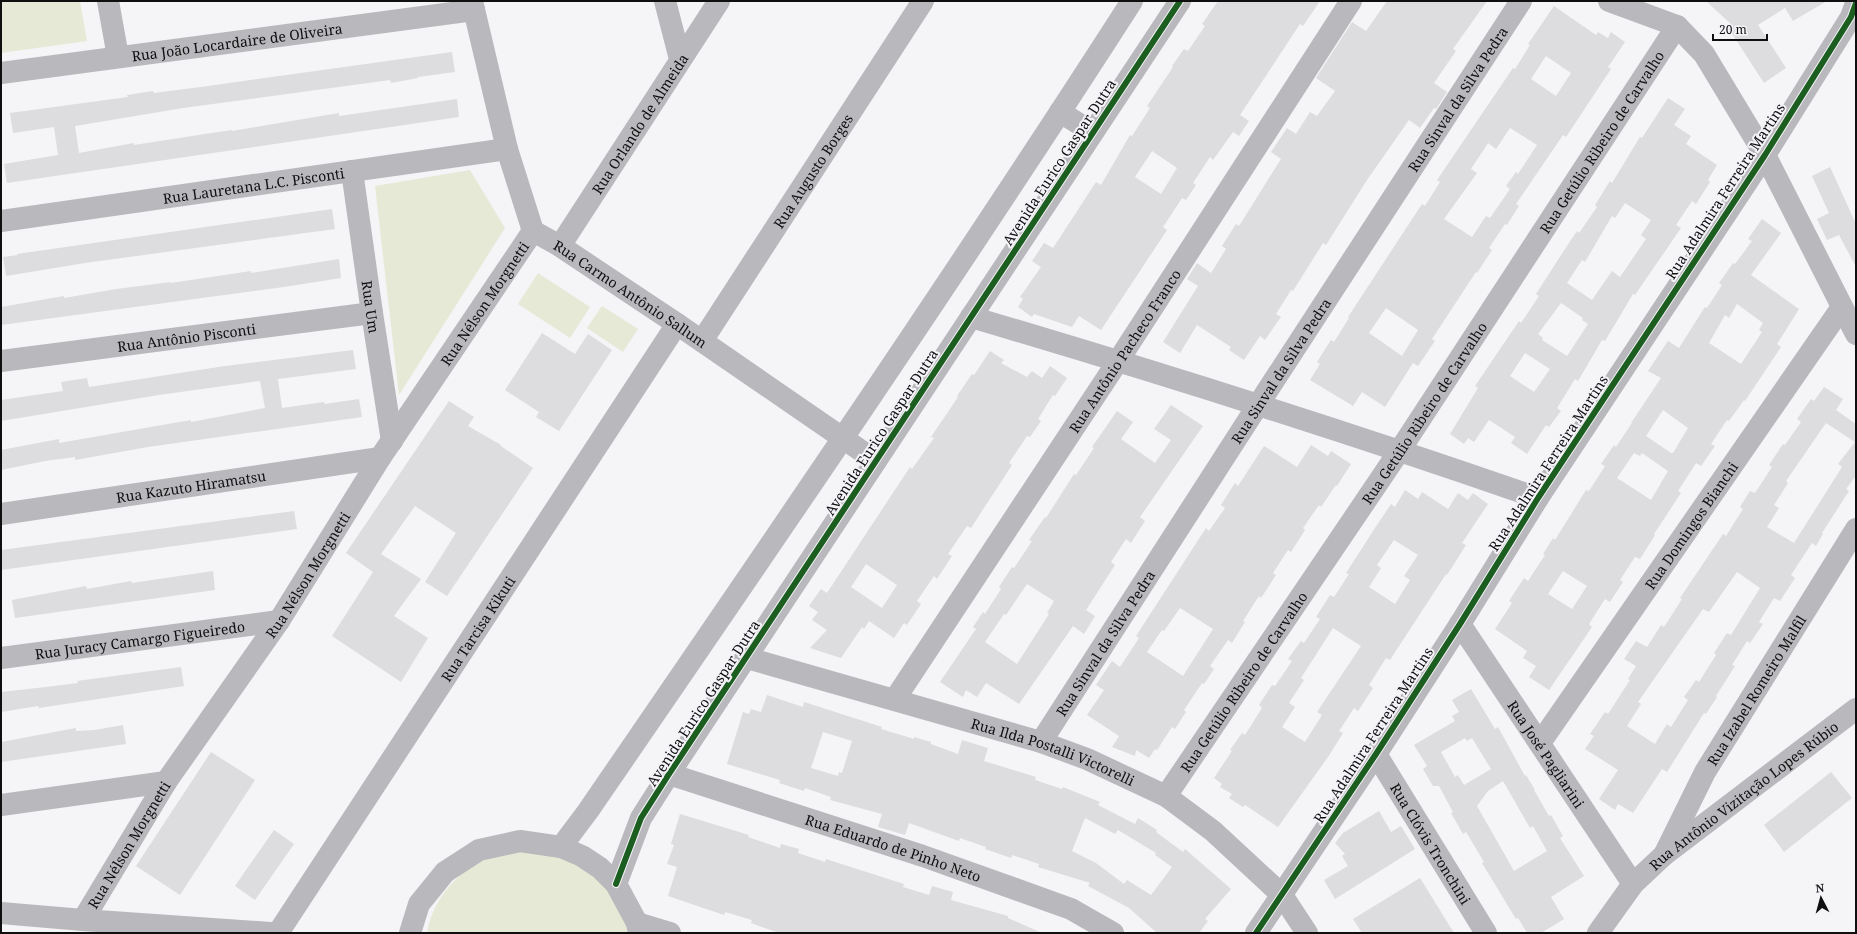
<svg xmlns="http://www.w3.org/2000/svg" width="1857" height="934" viewBox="0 0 1857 934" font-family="'Noto Serif',serif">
  <rect width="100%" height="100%" fill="#f5f4f6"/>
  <g fill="#e7e9d7">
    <polygon points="1,1 80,1 87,41 1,53"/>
    <polygon points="470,170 505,228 399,395 375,186"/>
    <polygon points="538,273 590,307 570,338 518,304"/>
    <polygon points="602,306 638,329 623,352 587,328"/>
    <path d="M516,851h26l47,19 18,17 14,22 8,24h-202c5,-33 33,-66 65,-77 8,-2 16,-3 24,-5z"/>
  </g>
  <g fill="#dddcde" fill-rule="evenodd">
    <path d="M1218,1h102l-17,25 -3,-2 -60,91 9,6 -10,15 -6,-4 -20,28 -3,-3 -17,26 3,2 -10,15 -4,-2 -19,29 4,3 -66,100 -22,-14 -7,11 -38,-13 -2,3 -14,-10 5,-8 -3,-2 21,-30 -9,-6 12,-18 9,5 43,-66 5,3 29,-50 2,1 18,-28 -3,-2 26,-39 -1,-1 12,-17 4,2 17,-25 -3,-2zM1152,151l25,17 -16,26 -26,-17z"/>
    <polygon points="1387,1 1487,1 1453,49 1456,51 1434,83 1447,92 1436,109 1434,108 1420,128 1409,120 1367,180 1326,245 1323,243 1293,291 1291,290 1276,314 1281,317 1265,340 1260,336 1244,360 1229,350 1231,347 1197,325 1180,353 1163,342 1198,286 1187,279 1197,263 1211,273 1226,249 1222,246 1236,224 1239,226 1281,159 1271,152 1287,128 1296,134 1310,112 1317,116 1335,91 1316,78 1352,22 1366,31"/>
    <polygon points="1706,1 1827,1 1793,21 1785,8 1758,25 1786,68 1764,83 1729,29 1733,26"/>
    <path d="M1554,6l42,29 2,-3 10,6 3,-6 14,10 -17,25 3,2 -45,68 -3,-2 -47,69 3,2 -12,19 -2,-1 -16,24 3,2 -15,23 -1,-1 -44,67 3,2 -17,25 -5,-3 -28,44 -23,-15 -9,14 -43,-26 10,-16 -3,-2 14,-22 3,2 15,-24 -1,-1 74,-113 3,2 15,-24 -3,-2 76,-112 2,1 15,-24 -2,-1zM1546,56l25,17 -15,23 -25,-17zM1510,128l27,17 -19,29 -2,-2 -10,14 4,3 -20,29 -4,-2 -14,21 -28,-18 33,-46 -6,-4 17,-26 8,6zM1386,308l32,22 -16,26 -33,-23z"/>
    <polygon points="452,52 455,72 418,77 418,78 391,83 390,80 183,108 75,126 79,153 134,143 134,145 205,134 232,130 232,131 339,113 339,116 457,99 459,117 7,183 4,164 58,155 54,127 13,133 10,113 128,97 127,95 153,91 154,93 208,86"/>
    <path d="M1668,98l17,11 -11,16 17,11 -5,8 31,21 -9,15 2,2 -14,22 -4,-3 -16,24 5,3 -46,67 -2,-1 -28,47 -3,-1 -24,41 -3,-2 -18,29 4,3 -12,16 -3,-2 -19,29 -16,-11 4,-6 -26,-17 -15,22 -6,-4 -4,6 -14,-10 28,-46 -3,-2 44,-65 2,2 18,-27 -3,-2 29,-45 12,-18 2,2 18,-26 -2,-2 15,-24 2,2 28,-46 2,1zM1625,203l26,17 -10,15 5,4 -26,38 -8,-6 -20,29 -25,-17 15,-23 3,2 27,-46 3,2zM1561,303l22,15 -1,2 6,4 -21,32 -25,-16 1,-2 -5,-4zM1525,353l25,16 -16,23 -24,-16z"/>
    <polygon points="1830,167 1856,224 1856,267 1839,235 1827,240 1817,219 1829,213 1812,176"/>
    <polygon points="332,209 335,229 85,263 6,276 3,257 18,255 17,254"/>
    <path d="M1762,219l19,14 -30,42 48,34 -22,35 4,3 -36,54 -1,-1 -15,21 -2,-1 -16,24 4,2 -14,20 -5,-3 -18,28 3,2 -27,41 1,1 -15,24 -5,-2 -15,23 3,2 -13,20 -5,-3 -16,25 3,3 -43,63 -20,-13 7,-11 -13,-8 4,-7 -32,-22 17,-26 -3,-2 15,-23 4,3 17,-26 -2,-1 10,-16 2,2 31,-50 3,1 16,-25 -4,-2 13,-19 2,2 16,-24h-1l30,-45 -13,-7 20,-30 11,7 26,-41 2,1 15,-23 -3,-2 14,-20 2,1 17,-23 -4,-2zM1737,304l26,19 -4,7 3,2 -21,32 -32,-21 16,-28 4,3zM1663,410l25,18 -15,25h-2l-25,-17zM1634,453l6,3 2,-3 26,18 -17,29 -34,-22zM1563,571l24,15 -15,23 -24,-15z"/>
    <polygon points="339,259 341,278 284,287 1,325 1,307 64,296 64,298 116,289 171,282 171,283 251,271 251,273"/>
    <polygon points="542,333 575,354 588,334 612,350 559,431 536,417 539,412 505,390"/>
    <polygon points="353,350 356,369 278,379 282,408 324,402 325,404 359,399 362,417 148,447 75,460 75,457 45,461 1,470 1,450 59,439 59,443 191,420 191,422 265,408 260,381 159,395 1,421 1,400 63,391 61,382 87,378 89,387 225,366"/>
    <path d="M990,351l14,9 -3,3 26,14 5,-6 10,7 8,-12 17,12 -12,18 -2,-1 -15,24 3,2 -11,16 -3,-1 -18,27 3,2 -30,46 -11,17 -4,-2 -19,28 4,2 -15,23 -3,-3 -17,25 4,3 -14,21 -3,-2 -10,15 -25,-17 -5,8 -2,-2 -21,31 -31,-10 17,-18 -15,-10 6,-8 -9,-6 12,-17 6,4 83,-126 2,2 22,-31 -3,-1 27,-40 -1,-1 15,-22 2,1zM866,564l31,21 -15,23 -31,-21z"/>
    <path d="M1824,387l19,12 -7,11 20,14v54l-1,-1 -9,12 3,2 -27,42 1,1 -7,12 -4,-3 -21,32 4,3 -15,23 -6,-3 -15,24 4,2 -13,19 -3,-2 -15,24 3,1 -19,30 1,1 -11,17 -2,-1 -37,59 -5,-3 -29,44 -15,-9 -3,6 -16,-11 19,-29 -33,-21 9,-13 -4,-2 15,-22 3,2 22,-34 -2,-1 8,-13 -12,-7 12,-18 11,6 14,-22 3,2 18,-28 -2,-1 43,-64 3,2 17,-27 -3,-2 10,-16 5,2 17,-26 -3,-2 14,-21 2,1 16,-23 -4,-3 14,-20 3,2zM1826,423l29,19 -17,22 4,3 -48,76 -27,-16 12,-19 -5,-3 14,-22 -2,-2zM1737,572l23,16 -29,47 -4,-2 -13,20 2,2 -17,27 -3,-2 -12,17 4,3 -17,27 -4,-3 -12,20 -28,-18 14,-22 -3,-2 65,-93 6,3z"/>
    <polygon points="449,401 474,417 468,426 501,445 501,446 533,468 447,596 425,582 456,533 415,506 381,554 421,579 394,616 428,638 401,682 332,636 373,572 346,553"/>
    <path d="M1171,405l32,21 -63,91 5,4 -14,22 -5,-4 -15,23 4,3 -29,45 9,6 -11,18 -11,-8 -54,78 -33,-21 -9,14 -11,-7 -3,7 -23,-15 36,-53 -3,-2 10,-15 2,2 16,-25 -2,-2 13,-20 2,1 18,-27 -3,-1 16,-23 1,1 28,-44 2,1 18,-27 -2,-1 25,-36 16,11 -12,17 34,24 16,-23 -17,-11zM1027,584l27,17 -7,12 2,1 -32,50 -32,-22 19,-28 2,1z"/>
    <path d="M1311,445l17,11 3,-5 20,13 -14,22 -1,-1 -15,22 -2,-2 -16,23 2,2 -14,22 -3,-2 -15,23 3,2 -15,23 -2,-2 -16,25 2,1 -13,21 -4,-3 -18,26 4,3 -10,15 -2,-1 -18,27 2,2 -11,17 -3,-2 -15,23 -2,-1 -6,9 -13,-8 -1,6 -23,-9 7,-11 -32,-21 17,-25 -8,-5 16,-24 8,6 19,-29 -3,-2 70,-108 3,3 16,-23 -4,-3 14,-22 3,3 26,-40 33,21zM1180,608l33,21 -30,47 -36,-24 15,-22 2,1z"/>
    <path d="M1405,490l13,9 4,-7 26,17 10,-16 10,7 5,-7 15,11 -26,39 4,2 -19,30 -1,-1 -56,86 -4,-2 -17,27 4,3 -15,23 -4,-3 -15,23 4,2 -15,24 -50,70 -33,-22 -2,2 -14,-9 3,-4 -12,-7 2,-3 -8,-6 18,-27 -2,-1 12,-17 3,2 17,-27 -3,-3 13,-20 3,1 17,-25 -4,-2 13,-18 3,2 16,-24 -4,-2 14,-22 4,2 15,-23 -3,-1 29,-45 16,-24 4,3zM1394,540l24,15 -14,21 6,4 -15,24 -26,-17 12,-19 -4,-3zM1333,628l28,18 -44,66 5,3 -17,27 -23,-15 13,-20 -6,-4 15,-23 -3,-2z"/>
    <polygon points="294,511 297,529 1,570 1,550"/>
    <polygon points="213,571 215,590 15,618 12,600 86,586 87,589 131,581 132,583"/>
    <polygon points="181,667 184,686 39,708 38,706 1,712 1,692 46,687 78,683 77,681"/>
    <path d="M1471,689l24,40 3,-2 27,49 1,-1 9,15h-1l15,26 2,-1 12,21 -3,2 24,38 -33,21 13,22 -23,14h-14l-9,-15 -2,1 -34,-56 2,-1 -18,-30 -3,2 -12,-21 2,-1 -14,-26h-6l-10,-17 4,-3 -13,-21 41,-24 -3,-5 7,-4 -7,-12zM1465,738l2,3 5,-3 19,31 -27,16 -6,-10 -3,2 -14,-25zM1503,781l27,47 3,-2 14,25 -33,20 -37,-65 11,-15z"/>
    <path d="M767,695l36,12 1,-5 78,25 -1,2 33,10v-2l17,5v2l27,10 4,-14 26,8 -4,13 52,16 -1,3 27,9 1,-2 37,15 -2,3 37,19 3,-6 19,12 -1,2 27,20 2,-3 46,40 -26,30 3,2 -9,12h-42l-28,-25 -41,-22 2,-3 -52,-16 1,-3 -27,-9 -1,3 -26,-9 1,-2 -26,-9 -1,3 -50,-18 -4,12 -27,-8 4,-13 -52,-14 1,-3 -26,-9 -1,3 -25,-8 1,-3 -53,-16 16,-52 6,2 2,-5 10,3zM823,732l29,9 -10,32 -3,-1 -1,4 -27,-8zM1085,818l30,16 3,-4 38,23 -1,2 17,12 -21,28 -24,-15 -3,4 -28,-21 -24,-12z"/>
    <polygon points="123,725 126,744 1,762 1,742 76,728 76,731 95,730"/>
    <polygon points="211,752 255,780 180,895 136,866"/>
    <polygon points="1831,772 1852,798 1784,852 1764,825"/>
    <polygon points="1379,811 1391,832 1401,826 1415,849 1335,899 1324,880 1348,866 1342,856 1345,854 1335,843 1343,833"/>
    <polygon points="680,814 749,835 748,837 780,848 781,844 799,849 798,853 825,862 826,859 879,876 904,884 903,887 929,895 932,886 953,892 951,900 1008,916 1008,918 1042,933 779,933 751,923 752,920 725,912 724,915 668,896 677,867 667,864 674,845 671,844"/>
    <polygon points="274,830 294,844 255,900 235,886"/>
    <polygon points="1420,878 1454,933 1362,933 1353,919"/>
  </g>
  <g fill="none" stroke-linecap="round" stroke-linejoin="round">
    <g stroke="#b9b8bc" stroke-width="22">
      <polyline points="108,1 118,57"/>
      <path id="s1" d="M472,1l35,148 26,82 27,15 117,78 199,137"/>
      <polyline points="665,1 680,59"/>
      <polyline points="1609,1 1677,26 1704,54 1765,155 1856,334"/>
      <path id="s2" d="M1,73l473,-63"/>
      <polyline points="1060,112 1092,132"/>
      <path id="s3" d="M352,171l20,142 20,128"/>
      <path id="s4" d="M1,221l506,-72"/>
      <path id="s5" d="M560,246l159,-245"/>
      <path d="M971,317c190,56 380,116 567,181"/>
      <path id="s6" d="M702,341l221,-340"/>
      <path id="s7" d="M1,361l371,-48"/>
      <path id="s8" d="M1,514l379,-56"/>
      <path id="s9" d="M1460,624l173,260"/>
      <path id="s10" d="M1,658l278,-37"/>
      <path id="s11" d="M747,658l294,84 46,17 79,37 47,35 69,64 25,38"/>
      <path id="s12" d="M895,699l223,-338 233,-360"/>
      <path id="s13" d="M1041,742l217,-337 263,-404"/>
      <path id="s14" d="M1540,743l302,-436"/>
      <path id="s15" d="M1376,754l110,179"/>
      <path id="s16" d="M669,774l254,82 148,53 42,24"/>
      <path id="s17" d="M1166,796l234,-346 277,-424"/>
      <polyline points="1,805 166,782"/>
      <path d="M561,847l27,-36c184,-268 368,-536 544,-810"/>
      <path id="s18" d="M1664,855l41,-83 151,-243"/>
      <polyline points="616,884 641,818 669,774 1180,1"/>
      <polyline points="1,913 83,920 270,933"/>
      <path id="s19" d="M83,920l83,-138 113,-161 101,-163 153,-227"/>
      <polyline points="637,923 670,933"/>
      <path id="s20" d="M278,933l399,-609"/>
      <polyline points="410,933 419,904 445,872 479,850 520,841 561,847 582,856 600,868 616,884 637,923 639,933"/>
      <polyline points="1256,933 1376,754 1460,624 1538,498 1765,155 1851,17 1856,3"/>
      <path id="s21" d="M1598,933l35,-49 31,-29 192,-146"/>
    </g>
    <defs>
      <g id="cycleway">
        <polyline points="616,884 641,818 669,774 1180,1"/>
        <polyline points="1256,933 1376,754 1460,624 1538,498 1765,155 1851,17 1856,3"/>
      </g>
    </defs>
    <use href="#cycleway" stroke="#f4f3f7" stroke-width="8"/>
    <use href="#cycleway" stroke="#1b5e20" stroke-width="6"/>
  </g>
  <g text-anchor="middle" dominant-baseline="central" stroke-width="4" stroke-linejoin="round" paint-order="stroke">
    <g font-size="14" fill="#0f0f10" stroke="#f4f3f7">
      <text stroke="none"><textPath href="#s2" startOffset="238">Rua João Locardaire de Oliveira</textPath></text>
      <text stroke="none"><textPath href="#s13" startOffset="766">Rua Sinval da Silva Pedra</textPath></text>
      <text stroke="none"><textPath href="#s5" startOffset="146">Rua Orlando de Almeida</textPath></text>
      <text stroke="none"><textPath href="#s17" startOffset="786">Rua Getúlio Ribeiro de Carvalho</textPath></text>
      <text transform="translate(1059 162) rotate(-57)">Avenida Eurico Gaspar Dutra</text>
      <text stroke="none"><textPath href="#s6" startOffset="203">Rua Augusto Borges</textPath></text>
      <text stroke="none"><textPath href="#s4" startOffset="255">Rua Lauretana L.C. Pisconti</textPath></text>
      <text transform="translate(1725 191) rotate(-57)">Rua Adalmira Ferreira Martins</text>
      <text stroke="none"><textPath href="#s1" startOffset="354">Rua Carmo Antônio Sallum</textPath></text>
      <text stroke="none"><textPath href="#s19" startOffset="736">Rua Nélson Morgnetti</textPath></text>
      <text stroke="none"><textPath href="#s3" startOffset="137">Rua Um</textPath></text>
      <text stroke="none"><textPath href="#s7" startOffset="187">Rua Antônio Pisconti</textPath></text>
      <text stroke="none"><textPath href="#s12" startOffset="417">Rua Antônio Pacheco Franco</textPath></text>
      <text stroke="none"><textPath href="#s13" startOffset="442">Rua Sinval da Silva Pedra</textPath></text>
      <text stroke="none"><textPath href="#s17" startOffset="462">Rua Getúlio Ribeiro de Carvalho</textPath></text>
      <text transform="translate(881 432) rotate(-57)">Avenida Eurico Gaspar Dutra</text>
      <text transform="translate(1548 463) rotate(-57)">Rua Adalmira Ferreira Martins</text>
      <text stroke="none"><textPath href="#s8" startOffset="192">Rua Kazuto Hiramatsu</textPath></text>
      <text stroke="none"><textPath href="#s14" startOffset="265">Rua Domingos Bianchi</textPath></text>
      <text stroke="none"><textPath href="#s19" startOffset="412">Rua Nélson Morgnetti</textPath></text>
      <text stroke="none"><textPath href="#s20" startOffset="364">Rua Tarcisa Kikuti</textPath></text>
      <text stroke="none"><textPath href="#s10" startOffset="140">Rua Juracy Camargo Figueiredo</textPath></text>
      <text stroke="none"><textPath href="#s13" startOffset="118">Rua Sinval da Silva Pedra</textPath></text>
      <text stroke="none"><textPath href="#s17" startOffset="138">Rua Getúlio Ribeiro de Carvalho</textPath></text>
      <text stroke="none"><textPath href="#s18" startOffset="189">Rua Izabel Romeiro Malfil</textPath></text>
      <text transform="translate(703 703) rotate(-57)">Avenida Eurico Gaspar Dutra</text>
      <text transform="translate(1373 735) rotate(-57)">Rua Adalmira Ferreira Martins</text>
      <text stroke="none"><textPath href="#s11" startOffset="320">Rua Ilda Postalli Victorelli</textPath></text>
      <text stroke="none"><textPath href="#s9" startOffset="156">Rua José Pagliarini</textPath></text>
      <text stroke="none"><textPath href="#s21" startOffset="202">Rua Antônio Vizitação Lopes Rúbio</textPath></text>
      <text stroke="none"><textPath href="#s15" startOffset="105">Rua Clóvis Tronchini</textPath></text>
      <text stroke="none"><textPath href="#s19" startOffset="88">Rua Nélson Morgnetti</textPath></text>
      <text stroke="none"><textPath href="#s16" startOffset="236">Rua Eduardo de Pinho Neto</textPath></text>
    </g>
  </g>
  <rect width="1857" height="934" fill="none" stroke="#0f0f10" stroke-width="4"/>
  <g transform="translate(1821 898) rotate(354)" stroke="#f4f3f7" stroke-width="3" paint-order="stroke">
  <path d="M0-3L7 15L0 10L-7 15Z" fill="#0f0f10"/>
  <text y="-6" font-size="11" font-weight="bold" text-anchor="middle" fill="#0f0f10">N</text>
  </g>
  <path d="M1713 34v6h54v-6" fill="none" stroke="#0f0f10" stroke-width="2"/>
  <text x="1719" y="34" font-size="12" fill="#0f0f10" stroke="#f4f3f7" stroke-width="3" paint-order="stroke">20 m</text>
</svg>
